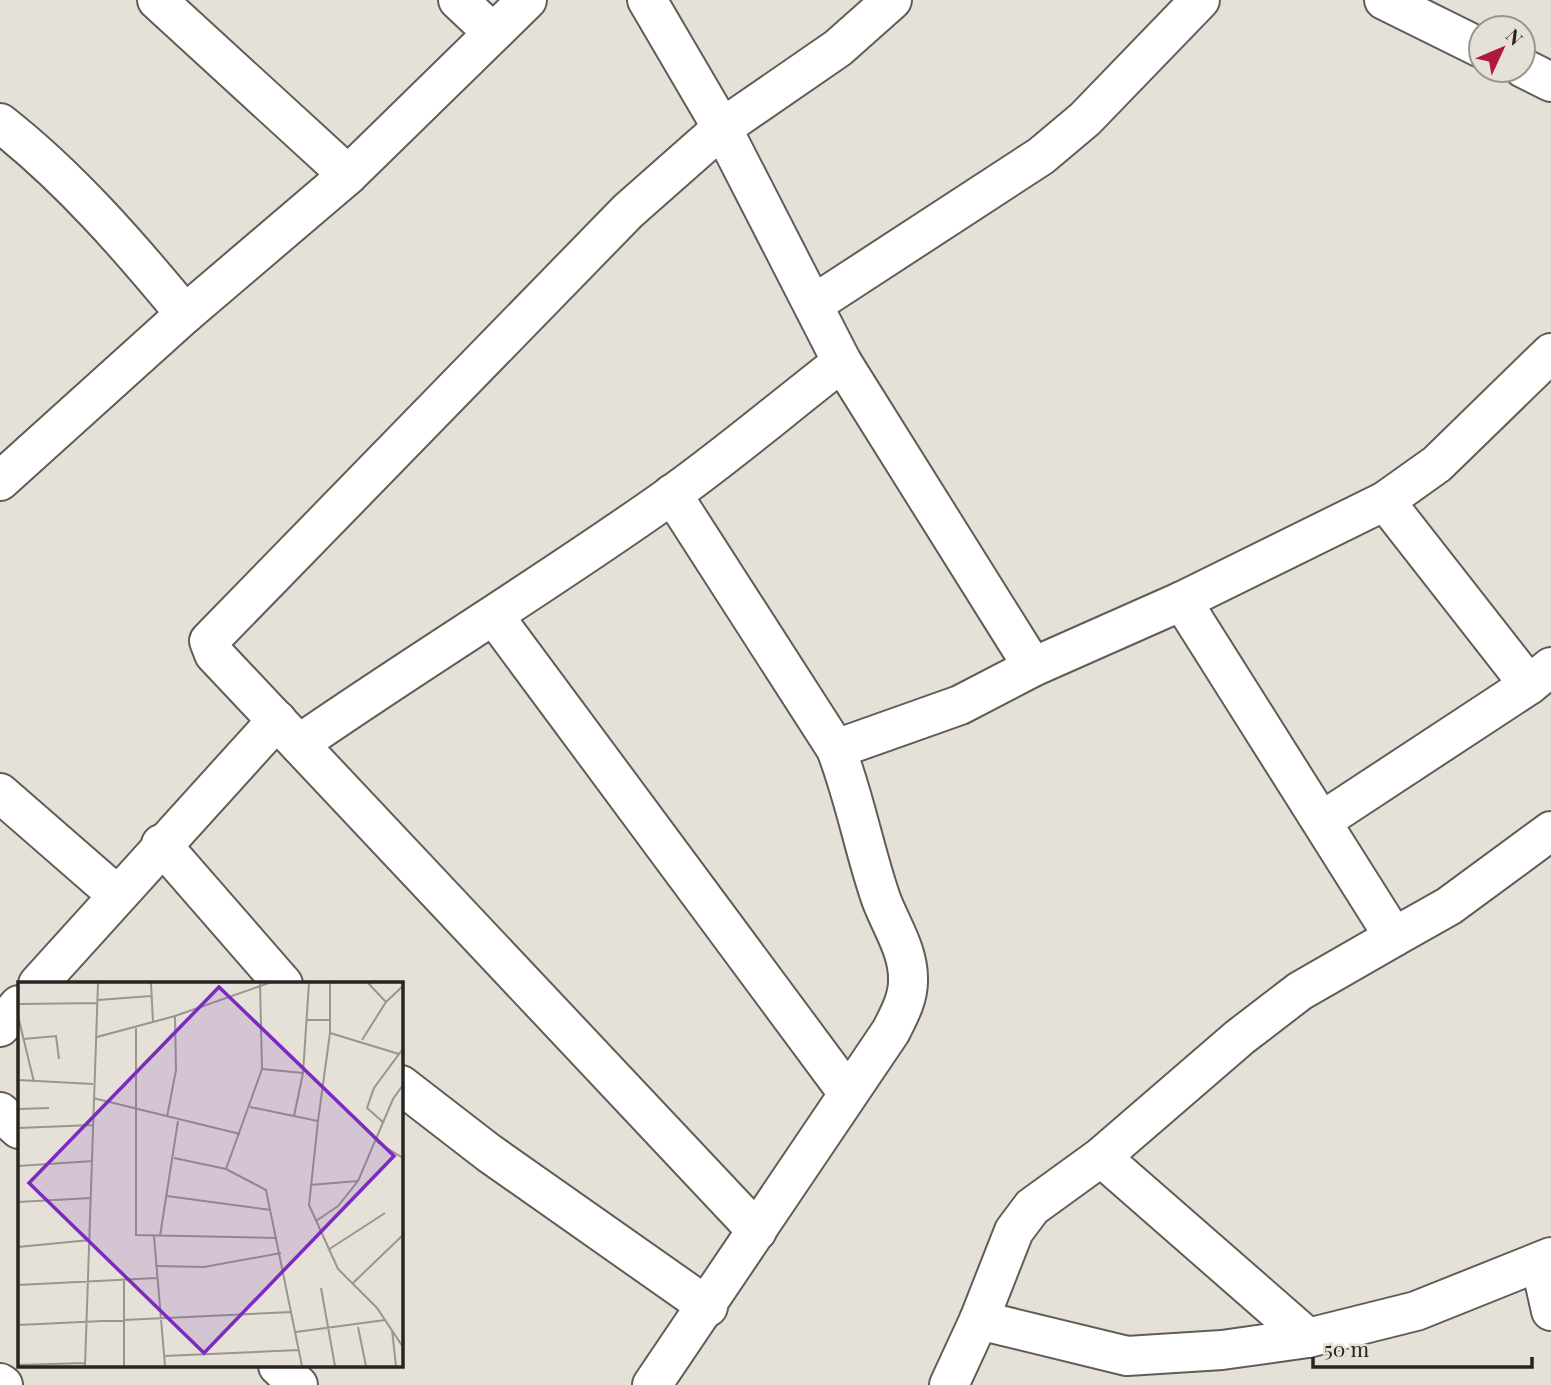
<svg xmlns="http://www.w3.org/2000/svg" width="1551" height="1385" viewBox="0 0 1551 1385" font-family="'Playfair Display',serif">
  <rect width="100%" height="100%" fill="#e5e0d8"/>
  <g fill="none" stroke-linecap="round" stroke-linejoin="round">
    <defs>
      <g id="minor">
        <polyline points="157,0 348,175"/>
        <polyline points="458,0 493,33"/>
        <polyline points="647,0 722,128 842,362 1033,667"/>
        <polyline points="1384,0 1481,48"/>
        <polyline points="1523,68 1551,82"/>
        <path d="M0,123c69,54 129,123 185,191"/>
        <polyline points="814,304 1041,156 1085,119 1200,0"/>
        <polyline points="0,481 185,314 348,175 527,0"/>
        <polyline points="1385,501 1529,685"/>
        <polyline points="1182,601 1394,937 1449,906 1551,831"/>
        <polyline points="494,616 847,1092"/>
        <path d="M299,744c123,-85 250,-162 371,-248 59,-42 115,-90 172,-134"/>
        <polyline points="836,749 960,705 1033,667 1182,601 1385,501 1437,464 1551,353"/>
        <polyline points="0,793 117,895"/>
        <polyline points="1322,821 1529,685 1551,667"/>
        <polyline points="161,844 283,984"/>
        <polyline points="38,984 277,720"/>
        <polyline points="0,1027 19,1005"/>
        <polyline points="401,1085 489,1153 708,1307"/>
        <polyline points="0,1112 19,1129"/>
        <polyline points="1101,1157 1308,1338"/>
        <polyline points="757,1231 214,654 209,641 628,211 722,128 838,48 892,0"/>
        <polyline points="1540,1262 1551,1311"/>
        <polyline points="979,1320 1127,1356 1222,1350 1308,1338 1416,1311 1551,1257"/>
        <polyline points="278,1366 298,1385"/>
        <polyline points="0,1383 3,1385"/>
        <path d="M652,1385l239,-354c8,-16 17,-32 17,-50 1,-30 -17,-55 -27,-82 -17,-49 -26,-101 -45,-150l-164,-255"/>
        <polyline points="949,1385 979,1320 1014,1231 1032,1207 1101,1157 1240,1037 1300,991 1394,937"/>
      </g>
    </defs>
    <use href="#minor" stroke="#615d56" stroke-width="42"/>
    <use href="#minor" stroke="#fff" stroke-width="38"/>
  </g>
  <g transform="translate(18 982)">
    <rect width="385" height="385" fill="#e5e0d8"/>
    <path fill="none" stroke="#99958f" stroke-width="2" d="M133,1l2,39M350,1l18,19M80,18l53,-4M0,22l80,-1M0,34l16,66M289,38h24M118,46v207l141,3M312,51l69,21 4,-5M79,55l78,-21 94,-33M5,57l33,-3 3,23M344,58l24,-38 17,-16M244,87l41,4M0,98l75,4M75,116l147,36M232,125l68,14 12,-88v-50M0,127l31,-1M276,134l9,-43 6,-90M149,135l9,-47 -1,-54M300,139l-9,84 29,64 39,39 26,39M366,141l-17,-15 7,-20 25,-34M0,146l75,-3M359,160l26,16M156,176l52,11 40,21 36,176M0,184l75,-5M208,187l36,-100 -2,-86M292,203l48,-4M149,214l104,14M0,220l73,-4M298,239l22,-15 20,-25 35,-82 10,-14M136,254l11,130M142,254l18,-115M0,265l72,-7M310,268l57,-37M137,284l49,1 77,-14M106,298v86M335,301l50,-48M0,303l139,-7M303,306l14,78M0,343l274,-13M340,345l8,39M374,348l4,36M278,350l89,-12M146,374l135,-6M0,383l67,-2M67,384l13,-383"/>
    <path fill="#7b2cbf" fill-opacity="0.15" stroke="#7b2cbf" stroke-width="3.5" d="M201,5l175,169 -190,197 -175,-170z"/>
    <rect width="385" height="385" fill="none" stroke="#272522" stroke-width="3.5"/>
  </g>
  <g transform="translate(1502 49) rotate(46)"><circle r="33" fill="#e5e0d8" stroke="#99958f" stroke-width="2"/>
  <path d="M0-5L12 26L0 18L-12 26Z" fill="#ae193c"/>
  <text y="-10" font-size="19" font-weight="bold" text-anchor="middle" fill="#272522">N</text>
  </g>
  <path d="M1313 1357v10h219v-10" fill="none" stroke="#272522" stroke-width="3.5"/>
  <text x="1324" y="1357" font-size="21" fill="#272522" stroke="#e5e0d8" stroke-width="5" paint-order="stroke">50 m</text>
</svg>
